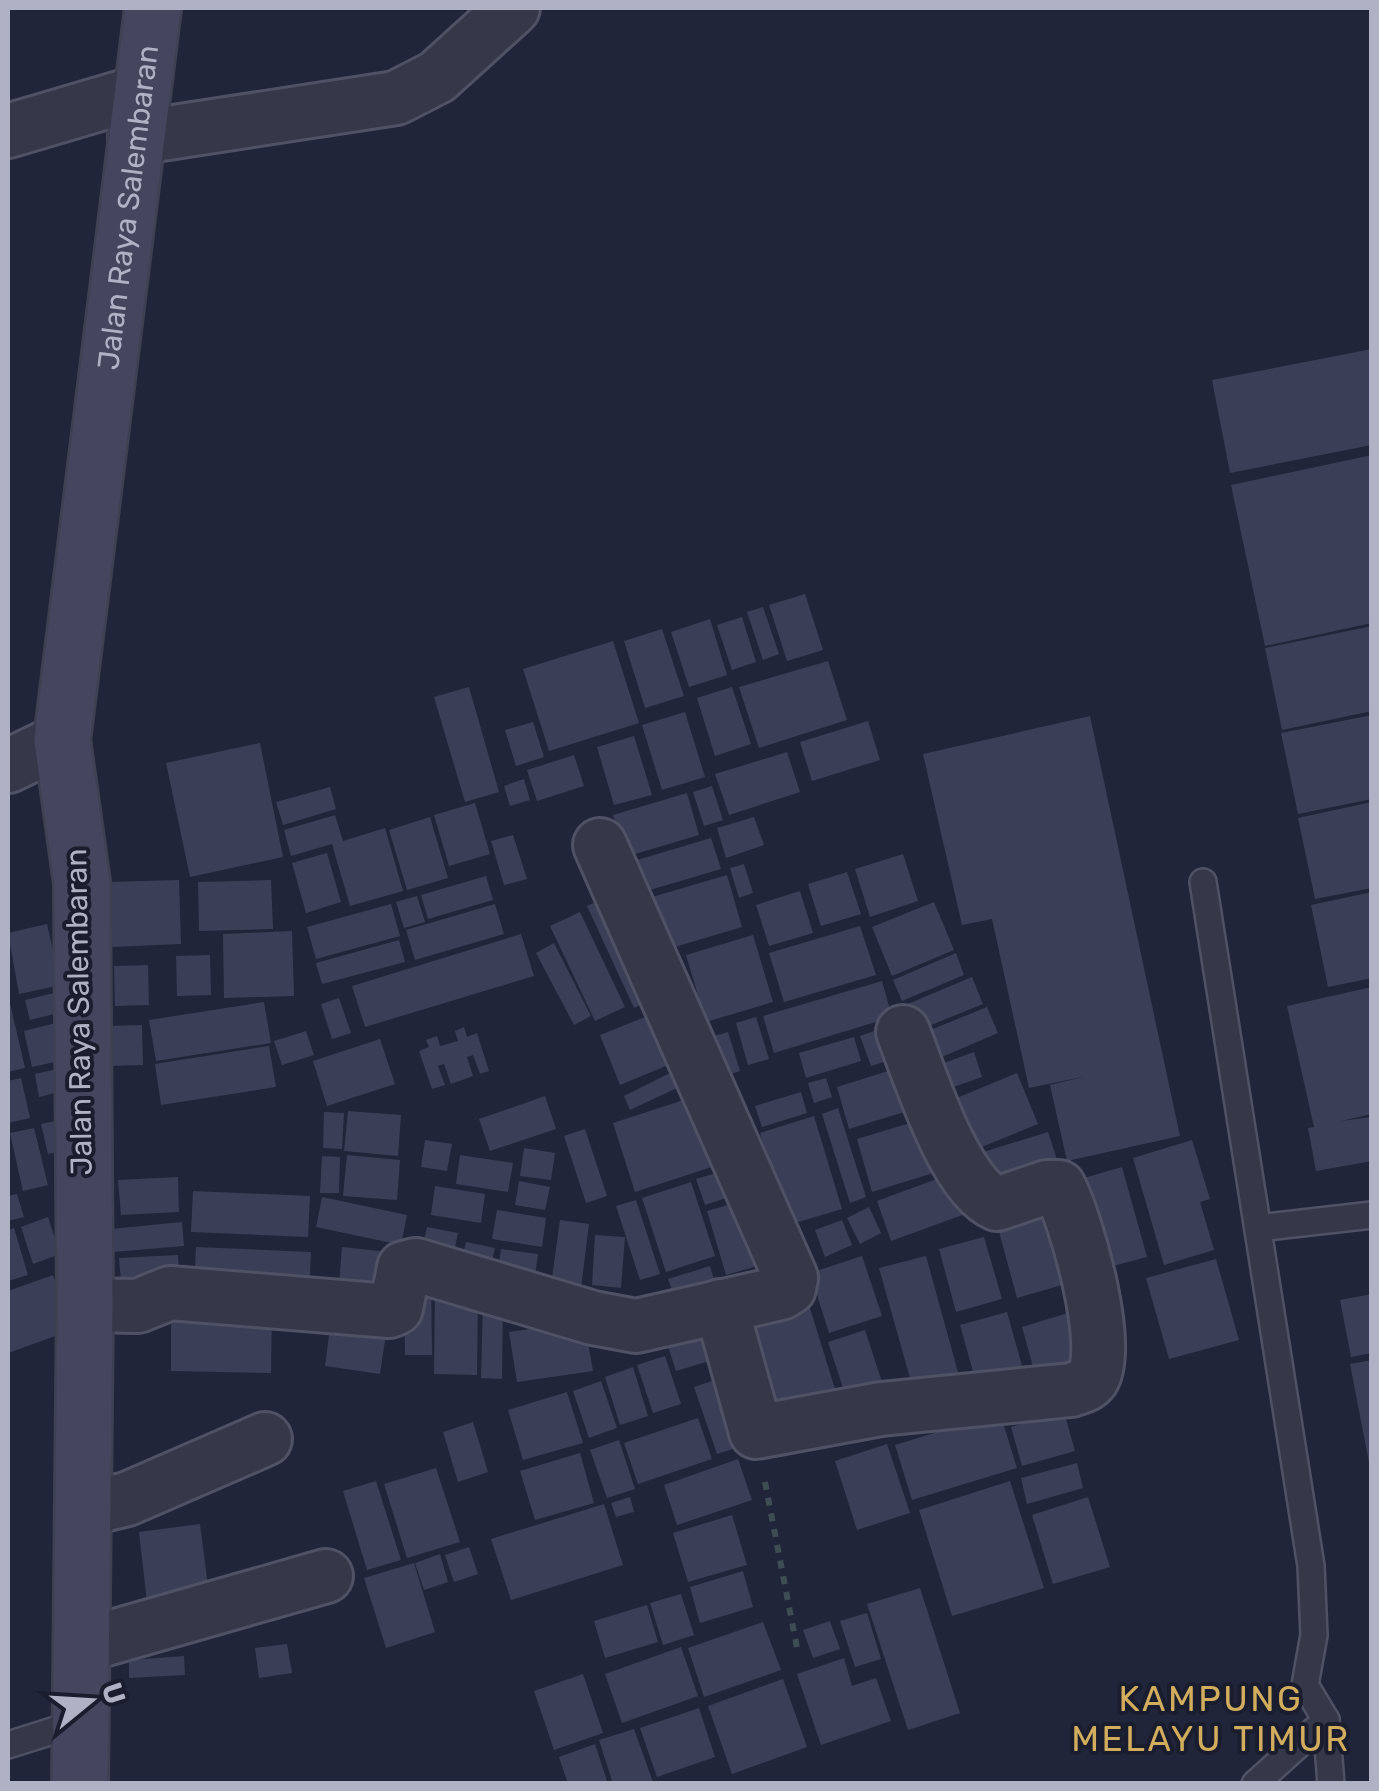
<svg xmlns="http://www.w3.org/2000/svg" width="1379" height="1791" viewBox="0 0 1379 1791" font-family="Rubik,sans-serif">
  <rect width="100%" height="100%" fill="#212539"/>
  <g fill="#3a3f57">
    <polygon points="1372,349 1372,445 1230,473 1212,380"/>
    <polygon points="1372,455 1372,623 1265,646 1231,485"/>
    <polygon points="805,594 823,650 787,661 769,605"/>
    <polygon points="763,607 779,654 763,660 747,612"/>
    <polygon points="742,617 756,662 732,670 717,625"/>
    <polygon points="710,619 727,675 689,687 671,632"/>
    <polygon points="1372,626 1372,711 1282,730 1265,648"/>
    <polygon points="662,629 684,696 645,708 624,641"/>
    <polygon points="613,641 639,723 549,751 523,669"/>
    <polygon points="828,661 847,720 759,748 739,687"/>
    <polygon points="469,687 499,792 465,802 434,697"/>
    <polygon points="732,687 751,744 715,756 697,698"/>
    <polygon points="685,712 705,777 662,790 642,725"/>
    <polygon points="1372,715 1372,799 1298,814 1281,733"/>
    <polygon points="1090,716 1180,1136 1067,1161 1050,1085 1087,1076 1029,1088 992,919 962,925 923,754"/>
    <polygon points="868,721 880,760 812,781 800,742"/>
    <polygon points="533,722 544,757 516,766 505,730"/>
    <polygon points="634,736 652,795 614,805 597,747"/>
    <polygon points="260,743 283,857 190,877 166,763"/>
    <polygon points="787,752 800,792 729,815 715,774"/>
    <polygon points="574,755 584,786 537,801 527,770"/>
    <polygon points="524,779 530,800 510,806 504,786"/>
    <polygon points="712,786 723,820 704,826 693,792"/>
    <polygon points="330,787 336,809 283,825 276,802"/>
    <polygon points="687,793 699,835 625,857 613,815"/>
    <polygon points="1372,802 1372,888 1315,899 1298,818"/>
    <polygon points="475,803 490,854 449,866 434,815"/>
    <polygon points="335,815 343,841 385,828 403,891 350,906 332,844 291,856 284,830"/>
    <polygon points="430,817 448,878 407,890 389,830"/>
    <polygon points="754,817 764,845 726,858 717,828"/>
    <polygon points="513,835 527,879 504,885 491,841"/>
    <polygon points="711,838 721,869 633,895 624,864"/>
    <polygon points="327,853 341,902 306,913 292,863"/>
    <polygon points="903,854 918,901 870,917 855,869"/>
    <polygon points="744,864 753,893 739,898 730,868"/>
    <polygon points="847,872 861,914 821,926 808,884"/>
    <polygon points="727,875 742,927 668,949 652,897"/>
    <polygon points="486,876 493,900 428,919 421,895"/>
    <polygon points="179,880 181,944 111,947 109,882"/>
    <polygon points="271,880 273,929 199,931 198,882"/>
    <polygon points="800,891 813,933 769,946 756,905"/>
    <polygon points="1372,892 1372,978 1328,987 1311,905"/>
    <polygon points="613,894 660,996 634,1008 587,906"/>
    <polygon points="417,896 425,922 404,928 396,902"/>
    <polygon points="934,902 954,950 892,976 872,927"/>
    <polygon points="391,904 400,936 316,959 307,927"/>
    <polygon points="495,904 504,934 415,960 406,930"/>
    <polygon points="580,912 625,1007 595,1021 550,926"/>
    <polygon points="47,924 61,985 19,994 8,933"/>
    <polygon points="860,926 876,975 784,1002 769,953"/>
    <polygon points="292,931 294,996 224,998 223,934"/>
    <polygon points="521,934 534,976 365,1027 352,986"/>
    <polygon points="753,935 773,1002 706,1022 686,955"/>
    <polygon points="399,940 405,962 322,984 316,963"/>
    <polygon points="554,943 591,1016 574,1025 536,953"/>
    <polygon points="956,953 964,975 902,1001 893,980"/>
    <polygon points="210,955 211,995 177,996 176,956"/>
    <polygon points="148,965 149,1005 115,1006 114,966"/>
    <polygon points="972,977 983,1004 914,1032 903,1006"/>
    <polygon points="882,981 892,1017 774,1053 763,1016"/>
    <polygon points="1372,987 1372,1114 1341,1121 1372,1117 1372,1161 1316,1171 1308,1128 1314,1127 1287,1006"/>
    <polygon points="62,991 67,1011 30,1020 25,1000"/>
    <polygon points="339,998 351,1033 332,1039 321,1004"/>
    <polygon points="9,999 25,1068 8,1072 8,1000"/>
    <polygon points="264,1002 271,1043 156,1061 149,1020"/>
    <polygon points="987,1007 998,1033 930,1062 918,1035"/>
    <polygon points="665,1009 685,1058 620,1085 600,1035"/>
    <polygon points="756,1017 769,1059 748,1065 736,1023"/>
    <polygon points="56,1023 64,1060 32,1067 24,1031"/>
    <polygon points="142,1025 143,1065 110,1066 109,1026"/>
    <polygon points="891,1025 902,1056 871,1066 860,1036"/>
    <polygon points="464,1027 467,1037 477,1033 489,1071 480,1074 473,1055 467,1057 473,1076 451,1084 444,1064 438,1066 445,1085 432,1089 419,1051 429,1047 426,1040 437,1036 440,1046 458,1041 455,1031"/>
    <polygon points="306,1031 314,1055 282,1065 274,1041"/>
    <polygon points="728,1032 740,1071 712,1080 700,1040"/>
    <polygon points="854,1037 861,1061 806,1078 799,1053"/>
    <polygon points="380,1039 395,1084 327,1106 313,1061"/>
    <polygon points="269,1046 276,1087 161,1105 155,1064"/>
    <polygon points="974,1052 982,1077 942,1091 933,1067"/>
    <polygon points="686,1065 694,1080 630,1110 624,1096"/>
    <polygon points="901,1067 914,1109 849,1129 837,1087"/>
    <polygon points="62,1068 67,1090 39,1097 35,1074"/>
    <polygon points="1017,1073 1038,1124 962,1155 940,1105"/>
    <polygon points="21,1078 30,1118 8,1123 8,1081"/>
    <polygon points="826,1078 832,1097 814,1103 808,1083"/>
    <polygon points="801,1092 807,1113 762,1127 755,1106"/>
    <polygon points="702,1094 724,1163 635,1192 613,1123"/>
    <polygon points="545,1096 556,1129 490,1151 479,1119"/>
    <polygon points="838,1108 866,1197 850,1203 822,1114"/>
    <polygon points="348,1111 401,1115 398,1156 344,1151"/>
    <polygon points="324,1112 344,1113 342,1149 323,1148"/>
    <polygon points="814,1116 842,1209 788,1225 760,1133"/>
    <polygon points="930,1117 946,1169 872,1192 857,1139"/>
    <polygon points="55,1121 62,1151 48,1154 41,1124"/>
    <polygon points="34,1128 48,1185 23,1191 10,1133"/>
    <polygon points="585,1129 607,1196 586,1203 564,1136"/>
    <polygon points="1048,1132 1062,1175 993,1196 980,1153"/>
    <polygon points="425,1140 452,1144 447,1171 421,1167"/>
    <polygon points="1192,1140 1210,1199 1200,1202 1214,1250 1164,1265 1133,1158"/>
    <polygon points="524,1148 555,1153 551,1180 520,1176"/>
    <polygon points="347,1155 400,1160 397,1200 343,1196"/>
    <polygon points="460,1155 513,1163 508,1192 456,1184"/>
    <polygon points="322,1156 340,1157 339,1193 320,1193"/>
    <polygon points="1122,1167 1147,1257 1102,1269 1077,1180"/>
    <polygon points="733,1168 741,1193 705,1205 696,1179"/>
    <polygon points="953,1173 968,1213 891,1241 877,1201"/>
    <polygon points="178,1177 179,1212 121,1215 118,1180"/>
    <polygon points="519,1181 550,1187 545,1210 515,1205"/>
    <polygon points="691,1182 715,1256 666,1272 642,1198"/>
    <polygon points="435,1186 485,1194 481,1223 431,1215"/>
    <polygon points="193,1191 310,1196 308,1237 191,1232"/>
    <polygon points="17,1194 24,1217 8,1221 8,1196"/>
    <polygon points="322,1197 407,1215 401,1245 316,1227"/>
    <polygon points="636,1200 660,1274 640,1280 616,1206"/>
    <polygon points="745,1200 764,1264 726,1275 707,1211"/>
    <polygon points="1054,1201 1076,1281 1017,1298 995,1217"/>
    <polygon points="869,1207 881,1233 860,1244 847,1218"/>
    <polygon points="497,1210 546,1218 542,1247 492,1239"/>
    <polygon points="48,1217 60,1254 33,1264 21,1227"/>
    <polygon points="560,1220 589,1224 580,1296 550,1292"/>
    <polygon points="842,1220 852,1245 825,1257 815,1230"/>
    <polygon points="182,1222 184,1246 113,1252 111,1229"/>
    <polygon points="427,1227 458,1233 451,1268 419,1262"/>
    <polygon points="14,1228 28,1275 8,1281 8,1230"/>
    <polygon points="595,1235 625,1237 621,1288 592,1285"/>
    <polygon points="984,1237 1002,1299 956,1312 939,1249"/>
    <polygon points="466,1242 495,1248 488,1278 460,1271"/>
    <polygon points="196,1247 311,1252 309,1293 194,1288"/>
    <polygon points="342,1247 397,1253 392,1303 338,1298"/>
    <polygon points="501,1249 538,1254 533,1290 496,1284"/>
    <polygon points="178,1255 180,1290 122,1293 119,1258"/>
    <polygon points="862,1256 882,1316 829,1333 810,1273"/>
    <polygon points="926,1256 961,1383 915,1396 879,1268"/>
    <polygon points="1216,1259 1239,1340 1169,1359 1146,1278"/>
    <polygon points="710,1266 718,1294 678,1307 668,1279"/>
    <polygon points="53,1275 72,1330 8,1353 8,1291"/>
    <polygon points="404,1276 431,1276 432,1355 405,1355"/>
    <polygon points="435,1289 478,1290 477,1375 434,1374"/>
    <polygon points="805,1292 839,1402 774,1422 741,1313"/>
    <polygon points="1372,1294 1372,1353 1351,1357 1340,1300"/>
    <polygon points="483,1300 503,1301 502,1379 481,1378"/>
    <polygon points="171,1307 272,1309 271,1373 171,1371"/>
    <polygon points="332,1312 388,1320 380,1374 325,1366"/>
    <polygon points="1007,1312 1024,1373 977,1386 960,1325"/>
    <polygon points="1071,1312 1086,1366 1037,1381 1022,1327"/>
    <polygon points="718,1318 729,1355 676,1371 664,1334"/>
    <polygon points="584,1321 593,1371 517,1382 509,1332"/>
    <polygon points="865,1330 882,1382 845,1394 828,1342"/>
    <polygon points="665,1356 681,1404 653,1413 637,1365"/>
    <polygon points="1372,1360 1372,1468 1370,1468 1350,1364"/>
    <polygon points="633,1367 648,1416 620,1425 605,1377"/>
    <polygon points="727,1376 751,1443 717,1454 694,1387"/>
    <polygon points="601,1381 617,1428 589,1438 573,1391"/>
    <polygon points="567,1392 583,1443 523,1460 508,1410"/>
    <polygon points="1064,1412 1075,1451 1022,1466 1011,1427"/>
    <polygon points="1000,1413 1017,1468 912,1500 895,1445"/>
    <polygon points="698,1418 712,1459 638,1484 624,1443"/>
    <polygon points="473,1422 488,1472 458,1482 443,1432"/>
    <polygon points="619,1440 635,1489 607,1498 590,1450"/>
    <polygon points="887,1444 910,1513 857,1530 835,1461"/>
    <polygon points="580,1453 594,1503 535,1520 520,1471"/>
    <polygon points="738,1459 752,1500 677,1525 664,1485"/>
    <polygon points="1077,1463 1083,1488 1027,1504 1021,1478"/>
    <polygon points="436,1468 460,1542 407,1558 384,1484"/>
    <polygon points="376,1481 401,1560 367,1570 343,1491"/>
    <polygon points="1010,1481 1044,1588 952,1616 919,1510"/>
    <polygon points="630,1497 634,1512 616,1517 611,1503"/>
    <polygon points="1088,1497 1110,1567 1053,1584 1032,1515"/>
    <polygon points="604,1504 623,1565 511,1600 491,1539"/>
    <polygon points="732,1515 747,1565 688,1582 673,1533"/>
    <polygon points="200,1524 209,1594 147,1602 139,1532"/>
    <polygon points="469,1547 478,1574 454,1582 445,1555"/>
    <polygon points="440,1554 448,1582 424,1590 415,1563"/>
    <polygon points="414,1563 435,1632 386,1648 364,1578"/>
    <polygon points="743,1571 753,1607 700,1623 690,1587"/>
    <polygon points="920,1588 960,1713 908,1730 867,1604"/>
    <polygon points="681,1594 694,1635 663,1645 650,1603"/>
    <polygon points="647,1605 658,1642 605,1658 594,1621"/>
    <polygon points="867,1613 881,1659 855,1667 840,1621"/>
    <polygon points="830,1621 840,1649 813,1658 803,1630"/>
    <polygon points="763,1622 781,1670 704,1697 688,1648"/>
    <polygon points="287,1644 292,1673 259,1678 255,1648"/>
    <polygon points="681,1647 698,1696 622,1723 605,1674"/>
    <polygon points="184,1656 185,1675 129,1678 129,1660"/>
    <polygon points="844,1658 852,1686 876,1678 891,1721 821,1745 797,1674"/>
    <polygon points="583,1674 603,1733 554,1750 534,1691"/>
    <polygon points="783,1679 807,1747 732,1774 708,1706"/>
    <polygon points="699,1708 715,1757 657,1777 640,1728"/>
    <polygon points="634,1729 653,1782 613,1784 599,1740"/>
    <polygon points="595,1744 608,1784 568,1784 559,1757"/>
  </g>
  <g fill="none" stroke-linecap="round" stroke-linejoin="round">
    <defs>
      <g id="lane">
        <polyline points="1203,882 1311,1566 1314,1635 1305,1685 1326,1720 1255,1784"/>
        <polyline points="1258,1228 1372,1215"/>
        <polyline points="1326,1720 1331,1784"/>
        <polyline points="8,1745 81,1722"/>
      </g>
      <g id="street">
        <polyline points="8,131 140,92"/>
        <polyline points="135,138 396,98 437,77 513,8"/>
        <polyline points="8,766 62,740"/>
        <polyline points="85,1305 138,1306 170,1293 389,1311 396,1308 404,1268 416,1265 593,1318 636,1326 781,1293 789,1288 791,1278 600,845"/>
        <path d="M721,1306l35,126 125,-23 190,-19c8,-3 16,-4 21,-11 21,-31 -16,-160 -33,-192h-12l-50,17c-43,-18 -77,-129 -94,-172"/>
        <polyline points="82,1510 127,1499 265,1439"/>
        <polyline points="81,1646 326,1576"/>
      </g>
      <g id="secondary">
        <path id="s1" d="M80,1784l5,-479 -3,-422 -20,-143 91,-732"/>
      </g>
    </defs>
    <use href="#lane" stroke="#4f5264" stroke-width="30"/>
    <use href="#street" stroke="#4f5264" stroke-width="58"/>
    <use href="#secondary" stroke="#3e4152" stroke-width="60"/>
    <polyline stroke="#3e4d54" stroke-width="6" stroke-dasharray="8 8" stroke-linecap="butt" points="765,1482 797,1648"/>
    <use href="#lane" stroke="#353849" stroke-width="25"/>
    <use href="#street" stroke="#353849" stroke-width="52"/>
    <use href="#secondary" stroke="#43465c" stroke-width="55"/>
  </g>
  <g text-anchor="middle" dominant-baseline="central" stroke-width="8" stroke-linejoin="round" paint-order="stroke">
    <g font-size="30" fill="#afb2c5" stroke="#1a1d2e">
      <text stroke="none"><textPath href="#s1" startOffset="1582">Jalan Raya Salembaran</textPath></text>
      <text transform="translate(79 1012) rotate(-91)">Jalan Raya Salembaran</text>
    </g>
    <g font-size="35" letter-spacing="2.5" fill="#d2ad5e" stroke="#1a1d2e">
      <text x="1211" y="1699">KAMPUNG<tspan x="1211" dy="40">MELAYU TIMUR</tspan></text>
    </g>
  </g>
  <rect width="1379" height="1791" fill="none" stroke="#afb2c5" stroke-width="20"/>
  <g transform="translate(90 1701) rotate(72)" stroke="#1a1d2e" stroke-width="8" paint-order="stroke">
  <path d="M0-8L18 38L0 25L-18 38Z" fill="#afb2c5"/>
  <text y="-15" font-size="28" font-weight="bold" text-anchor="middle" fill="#afb2c5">U</text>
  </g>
</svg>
